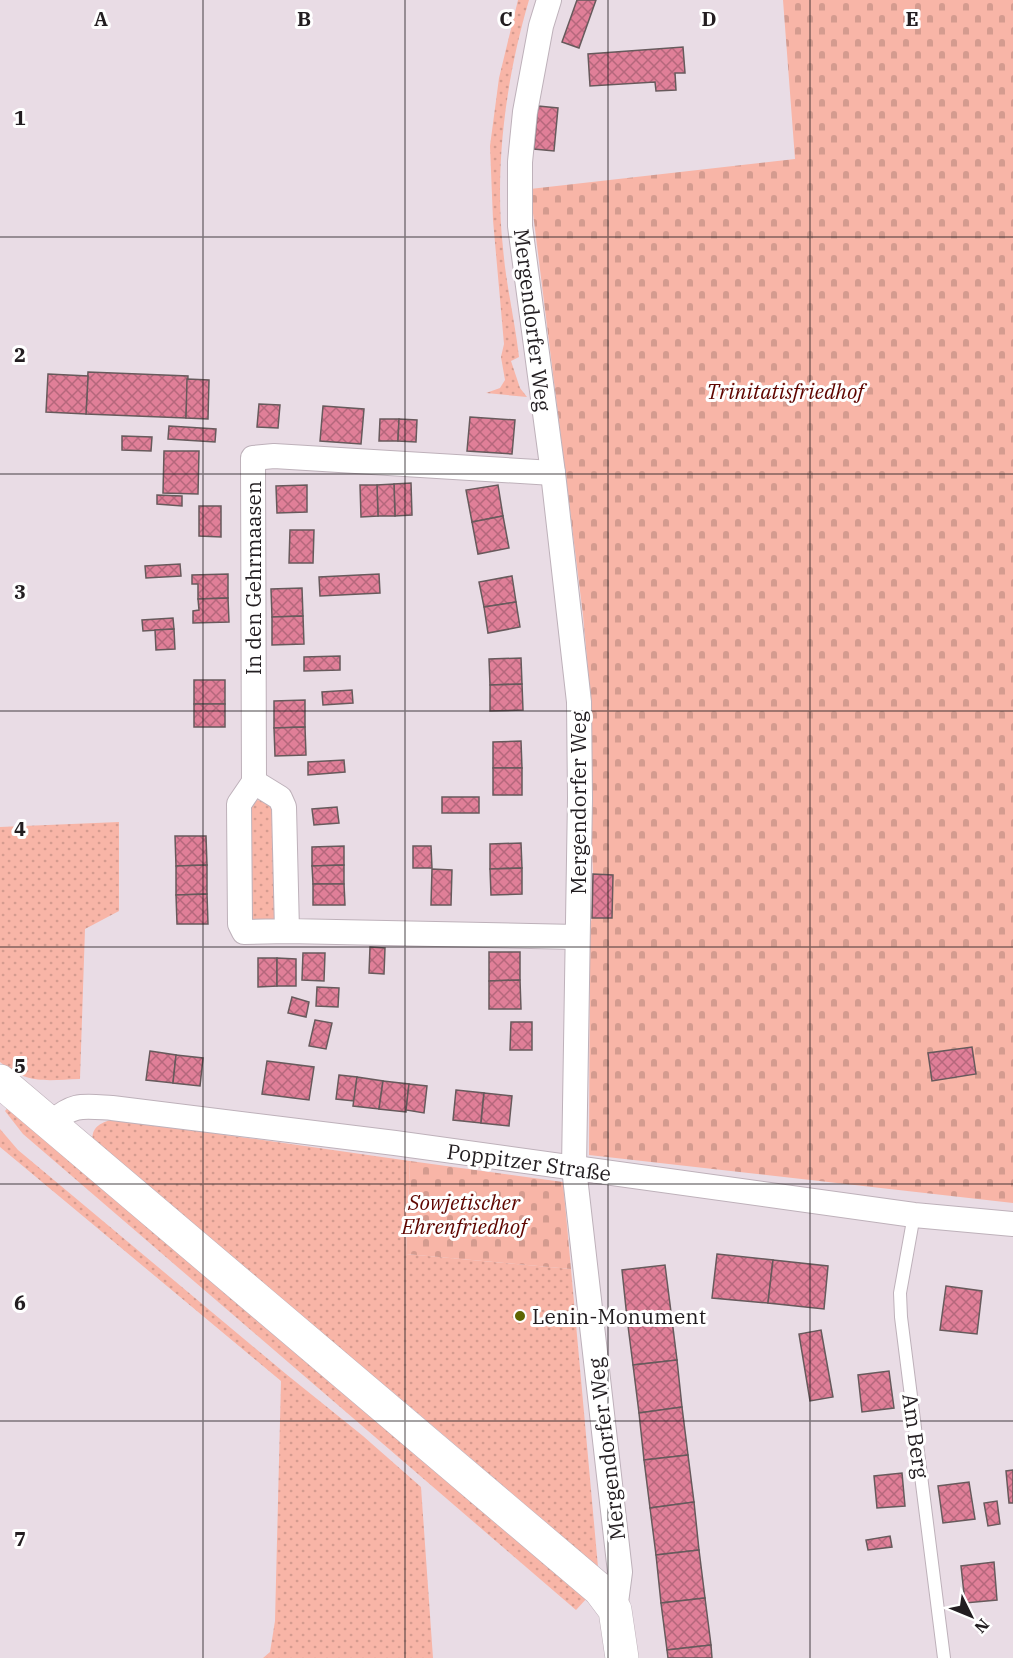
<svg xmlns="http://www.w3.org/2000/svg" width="1013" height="1658" viewBox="0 0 1013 1658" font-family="'IBM Plex Serif',serif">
  <defs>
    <pattern id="grass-dots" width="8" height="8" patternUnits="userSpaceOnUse" patternTransform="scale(1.5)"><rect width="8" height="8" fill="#f8b5a7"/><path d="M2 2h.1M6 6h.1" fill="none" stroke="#d49b8f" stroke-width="1.8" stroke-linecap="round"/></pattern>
    <pattern id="cemetery-stones" width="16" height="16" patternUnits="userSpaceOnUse" patternTransform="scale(1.5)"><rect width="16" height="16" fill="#f8b5a7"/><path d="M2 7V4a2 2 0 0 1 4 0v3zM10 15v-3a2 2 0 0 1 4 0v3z" fill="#d49b8f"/></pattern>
    <pattern id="building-cross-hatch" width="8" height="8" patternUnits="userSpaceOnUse" patternTransform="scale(1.5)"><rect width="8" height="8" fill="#e07f98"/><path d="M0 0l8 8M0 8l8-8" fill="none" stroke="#b5677c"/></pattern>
  </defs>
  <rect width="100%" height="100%" fill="#e9dce5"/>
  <g fill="url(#grass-dots)">
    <path d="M518,0h11c-23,78 -35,167 -26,248 3,37 12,73 16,109l-8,4 9,27 7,9 -41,-4 14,-5 5,-8 -4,-23 3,-13 -11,-124 -3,-74 9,-68z"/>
    <polygon points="255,800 268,801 274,806 276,916 271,922 249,922 249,803"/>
    <path d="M119,822v89l-34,18 -5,150c-33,1 -52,6 -80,-17v-235z"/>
    <polygon points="11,1104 588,1597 576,1610 23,1134 5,1111"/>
    <path d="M114,1119l296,42 -4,93 165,15 27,298 -185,-158 -320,-265c-3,-17 7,-21 21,-25z"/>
    <polygon points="0,1129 18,1150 286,1374 363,1436 421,1487 433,1658 263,1658 270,1652 275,1621 281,1381 0,1147"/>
  </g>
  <g fill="url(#cemetery-stones)">
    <polygon points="783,0 1013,0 1013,1203 589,1155 590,925 592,918 593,874 590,795 591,703 583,615 530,189 795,159"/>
    <polygon points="410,1161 563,1182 571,1269 406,1254"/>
  </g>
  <g fill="url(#building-cross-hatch)" stroke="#675a5c" stroke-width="1.5">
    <polygon points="577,0 596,0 579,48 562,42"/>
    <polygon points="683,47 685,73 675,73 676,90 656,91 655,82 590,86 588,54"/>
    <polygon points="538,106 558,108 554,151 534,149"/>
    <polygon points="88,372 188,376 186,418 86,414"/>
    <polygon points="48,374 88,376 86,414 46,412"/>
    <polygon points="187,379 209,380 208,419 186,418"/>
    <polygon points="259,404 280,405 278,428 257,427"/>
    <polygon points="323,406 364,409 361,444 320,441"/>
    <polygon points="470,417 515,420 512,454 467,451"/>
    <polygon points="380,419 399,419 398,441 379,441"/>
    <polygon points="399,419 417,420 416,442 398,441"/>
    <polygon points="169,426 216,429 215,442 168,439"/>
    <polygon points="122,436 152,437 151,451 122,450"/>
    <polygon points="164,451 199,451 198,494 163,493"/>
    <polygon points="411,483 412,515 395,516 394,484"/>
    <polygon points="394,484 395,516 378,516 377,485"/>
    <polygon points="307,485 307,512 277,513 276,486"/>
    <polygon points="360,485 377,485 378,516 361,517"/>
    <polygon points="498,485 503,516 472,522 466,490"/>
    <polygon points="157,495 182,496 182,506 157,504"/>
    <polygon points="199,506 221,506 221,537 199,536"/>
    <polygon points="503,516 509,548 478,554 472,522"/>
    <polygon points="290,530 314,530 313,563 289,563"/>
    <polygon points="180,564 181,576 146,578 145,566"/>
    <polygon points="228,574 228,598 198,599 198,584 192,584 192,575"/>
    <polygon points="379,574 380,593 320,596 319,577"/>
    <polygon points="512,576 516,602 484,607 479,582"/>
    <polygon points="302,588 303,616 272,617 271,589"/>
    <polygon points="228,598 229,622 193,623 193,611 199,610 198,599"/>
    <polygon points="516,602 520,627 488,633 484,607"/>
    <polygon points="303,616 304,644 272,645 272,617"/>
    <polygon points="173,618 174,629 143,631 142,620"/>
    <polygon points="174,629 175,649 156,650 155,630"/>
    <polygon points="340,656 340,670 304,671 304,657"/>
    <polygon points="521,658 522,684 490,685 489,659"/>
    <rect x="194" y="680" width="31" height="24"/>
    <polygon points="522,684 523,710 490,711 490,685"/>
    <polygon points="352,690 353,703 323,705 322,692"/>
    <polygon points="305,700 305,727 274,728 274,701"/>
    <rect x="194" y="704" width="31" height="23"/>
    <polygon points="305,727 306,755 275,756 274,728"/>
    <polygon points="521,741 522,768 493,768 493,742"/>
    <polygon points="344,760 345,772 308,775 308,762"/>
    <rect x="493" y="768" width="29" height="27"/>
    <rect x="442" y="797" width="37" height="16"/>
    <polygon points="337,807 339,823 314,825 312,809"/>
    <polygon points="175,836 206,836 207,865 176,866"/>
    <polygon points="521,843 522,868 490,869 490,844"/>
    <polygon points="344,846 344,865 312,866 312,847"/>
    <polygon points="413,846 431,846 432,868 413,868"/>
    <polygon points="207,865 207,894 176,895 176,866"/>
    <polygon points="344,865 344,884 313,884 312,866"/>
    <polygon points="522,868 522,894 491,895 490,869"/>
    <polygon points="432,869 452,870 451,905 431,905"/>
    <polygon points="593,874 613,875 612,918 592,918"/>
    <polygon points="313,884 344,884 345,905 313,905"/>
    <polygon points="207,894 208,924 177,924 176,895"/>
    <polygon points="370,947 385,948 384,974 369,973"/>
    <polygon points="489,952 520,952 520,980 489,981"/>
    <polygon points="303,953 325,953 324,981 302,980"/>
    <polygon points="258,958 277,958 277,986 258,987"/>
    <polygon points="277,958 296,959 296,986 277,986"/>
    <polygon points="520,980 521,1009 489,1009 489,981"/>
    <polygon points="317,987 339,988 338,1007 316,1006"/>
    <polygon points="292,997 309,1002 306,1017 288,1013"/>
    <polygon points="315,1020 332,1023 326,1049 309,1046"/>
    <polygon points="511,1022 532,1022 532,1050 510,1050"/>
    <polygon points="972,1047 976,1074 932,1081 928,1053"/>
    <polygon points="150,1051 176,1055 173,1083 146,1080"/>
    <polygon points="176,1055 203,1058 200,1086 173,1083"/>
    <polygon points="267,1061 314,1067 309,1100 262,1094"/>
    <polygon points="339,1075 357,1077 354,1101 336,1099"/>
    <polygon points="357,1077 383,1081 379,1109 353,1106"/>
    <polygon points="383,1081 409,1084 406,1112 379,1109"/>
    <polygon points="409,1084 427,1086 424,1113 406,1110"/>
    <polygon points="456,1090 484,1093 481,1123 453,1120"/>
    <polygon points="484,1093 512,1096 509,1126 481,1123"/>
    <polygon points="717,1254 773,1260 768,1303 712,1298"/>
    <polygon points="773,1260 828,1266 824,1309 768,1303"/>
    <polygon points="665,1265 671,1312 627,1318 622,1270"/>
    <polygon points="946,1286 982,1291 977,1334 940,1330"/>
    <polygon points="671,1312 677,1360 633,1365 627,1318"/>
    <polygon points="821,1330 833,1397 810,1401 799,1334"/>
    <polygon points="677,1360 682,1407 639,1413 633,1365"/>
    <polygon points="889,1371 894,1408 862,1412 858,1375"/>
    <polygon points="682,1407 688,1455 644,1460 639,1413"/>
    <polygon points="688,1455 694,1502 650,1508 644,1460"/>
    <polygon points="1013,1470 1013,1503 1009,1503 1006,1471"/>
    <polygon points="902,1473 905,1506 877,1508 874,1476"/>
    <polygon points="969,1482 975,1519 943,1523 938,1486"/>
    <polygon points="997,1501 1000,1524 988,1526 984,1503"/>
    <polygon points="694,1502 699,1550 656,1555 650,1508"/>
    <polygon points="890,1536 892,1547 868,1550 866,1540"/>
    <polygon points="699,1550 705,1598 661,1603 656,1555"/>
    <polygon points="994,1562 997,1600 965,1603 961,1566"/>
    <polygon points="705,1598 711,1645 667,1650 661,1603"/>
    <polygon points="711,1645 712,1658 668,1658 667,1650"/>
  </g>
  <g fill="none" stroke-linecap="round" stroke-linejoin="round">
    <defs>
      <polyline id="service" points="914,1215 900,1293 901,1317 944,1658"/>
      <g id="minor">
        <polyline points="549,0 541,26 525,112 520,162 520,226 553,473 579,702 580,798 574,1168 620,1572 615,1610"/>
        <polyline points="254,782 253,458 274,456 553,473"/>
        <polyline points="287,931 284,807 280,798 254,782 239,804 240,924 244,932 287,931 577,937"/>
        <path d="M51,1123c23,-20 31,-17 61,-15l283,35 519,72 99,9"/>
      </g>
      <polyline id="secondary" points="0,1081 600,1590 615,1610 622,1658"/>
    </defs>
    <use href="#service" stroke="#beb1ba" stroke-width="14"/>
    <use href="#minor" stroke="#beb1ba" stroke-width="26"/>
    <use href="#secondary" stroke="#beb1ba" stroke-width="34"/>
    <use href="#service" stroke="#fff" stroke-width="12"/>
    <use href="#minor" stroke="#fff" stroke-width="24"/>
    <use href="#secondary" stroke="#fff" stroke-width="33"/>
  </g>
  <path fill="none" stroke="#221d20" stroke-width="1.5" stroke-opacity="0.55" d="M203,0v1658M405,0v1658M608,0v1658M810,0v1658M0,237h1013M0,474h1013M0,711h1013M0,947h1013M0,1184h1013M0,1421h1013"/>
  <circle fill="#5e6502" stroke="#fff" stroke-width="2" cx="520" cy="1316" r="6"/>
  <g text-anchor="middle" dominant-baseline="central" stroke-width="6" stroke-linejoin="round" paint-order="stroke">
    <g font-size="21" fill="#221d20" stroke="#fff">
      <text transform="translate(533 320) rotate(83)">Mergendorfer Weg</text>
      <text transform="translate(253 578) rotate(-90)">In den Gehrmaasen</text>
      <text transform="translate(578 803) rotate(-90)">Mergendorfer Weg</text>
      <text transform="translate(529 1162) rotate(8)">Poppitzer Straße</text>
      <text transform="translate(916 1436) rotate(82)">Am Berg</text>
      <text transform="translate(606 1449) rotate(-97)">Mergendorfer Weg</text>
    </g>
    <g font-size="21" font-style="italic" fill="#5f0600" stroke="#fff">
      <text x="785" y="391">Trinitatisfriedhof</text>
      <text x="464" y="1202">Sowjetischer<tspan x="464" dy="24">Ehrenfriedhof</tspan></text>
    </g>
    <g font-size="21" fill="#221d20" stroke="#fff" text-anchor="start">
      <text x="532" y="1316">Lenin-Monument</text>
    </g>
  </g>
  <g font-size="20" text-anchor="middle" font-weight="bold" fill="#221d20" stroke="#fff" stroke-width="6" stroke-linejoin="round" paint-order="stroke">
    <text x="101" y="26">A</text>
    <text x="304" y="26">B</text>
    <text x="506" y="26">C</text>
    <text x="709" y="26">D</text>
    <text x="912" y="26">E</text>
    <text x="20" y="125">1</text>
    <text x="20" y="362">2</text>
    <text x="20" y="599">3</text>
    <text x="20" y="836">4</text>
    <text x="20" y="1073">5</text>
    <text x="20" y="1310">6</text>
    <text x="20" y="1546">7</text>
  </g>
  <g transform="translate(971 1616) rotate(133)" stroke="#ffffff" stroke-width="4.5" paint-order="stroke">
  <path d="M0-4.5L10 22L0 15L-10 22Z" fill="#221d20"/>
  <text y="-9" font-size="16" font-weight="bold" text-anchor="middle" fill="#221d20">N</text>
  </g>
</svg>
